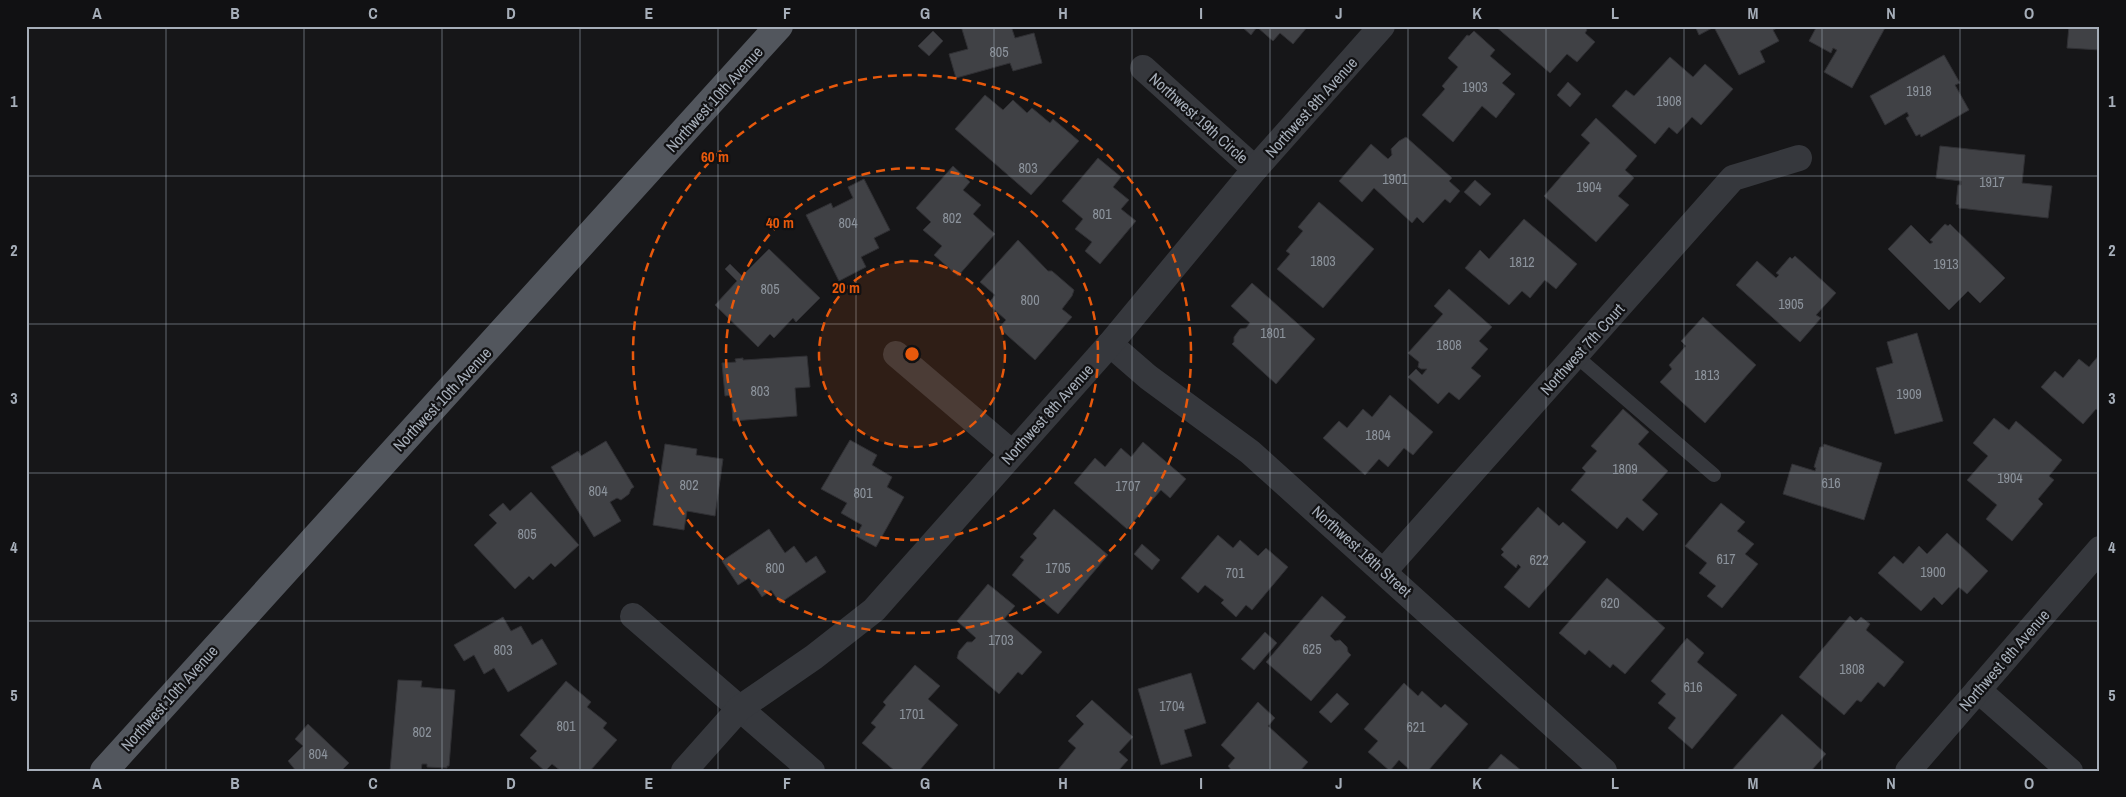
<svg xmlns="http://www.w3.org/2000/svg" width="2126" height="797" viewBox="0 0 2126 797" font-family="'Archivo Narrow',sans-serif">
  <rect width="100%" height="100%" fill="#161618"/>
  <g fill="#404145" stroke="#303034">
    <polygon points="961,26 1011,26 1015,38 1034,33 1042,63 1013,71 1010,63 956,78 949,54 968,49"/>
    <polygon points="1241,26 1308,26 1293,44 1280,33 1273,41 1257,27 1251,35"/>
    <polygon points="1495,26 1584,26 1587,30 1585,33 1595,42 1577,62 1567,54 1550,73"/>
    <polygon points="1695,26 1781,26 1773,30 1779,41 1760,51 1765,62 1739,75 1714,27 1699,35"/>
    <polygon points="1817,26 1886,26 1852,88 1824,72 1837,50 1833,48 1831,53 1809,41"/>
    <polygon points="2069,26 2100,26 2100,50 2067,48"/>
    <polygon points="933,31 943,41 929,56 918,46"/>
    <polygon points="1474,31 1495,50 1490,56 1511,74 1502,83 1515,94 1496,118 1482,106 1453,142 1422,115 1445,89 1442,86 1458,67 1448,58 1467,35 1469,36"/>
    <polygon points="1944,55 1960,83 1955,85 1969,110 1921,137 1920,134 1916,136 1906,118 1909,116 1907,112 1885,125 1870,96"/>
    <polygon points="1670,57 1693,77 1705,64 1733,89 1701,125 1692,117 1677,134 1669,127 1655,144 1612,106 1626,90 1634,96"/>
    <polygon points="1568,82 1581,94 1570,107 1557,95"/>
    <polygon points="985,95 1003,110 1013,100 1027,113 1032,108 1050,123 1053,119 1079,141 1031,195 955,129"/>
    <polygon points="1596,118 1637,156 1625,170 1634,178 1618,196 1629,205 1596,242 1544,196 1590,143 1581,135"/>
    <polygon points="1406,137 1452,178 1449,181 1460,191 1450,203 1445,199 1423,223 1417,217 1412,223 1374,188 1362,202 1339,181 1371,144 1388,159 1392,155 1391,149 1399,141"/>
    <polygon points="1940,146 2025,155 2022,183 2052,186 2048,218 1959,208 1959,205 1956,204 1958,185 1961,185 1961,181 1936,178"/>
    <polygon points="1098,158 1121,177 1113,187 1129,200 1121,209 1136,221 1100,264 1085,251 1092,242 1075,229 1083,219 1062,201"/>
    <polygon points="953,166 970,182 963,190 981,205 973,214 995,234 958,276 934,255 942,246 923,230 931,222 916,208"/>
    <polygon points="864,179 890,230 874,238 879,248 861,257 866,267 839,281 806,215 831,203 833,208 853,198 848,187"/>
    <polygon points="1475,180 1491,194 1480,206 1464,192"/>
    <polygon points="1319,202 1374,249 1323,308 1277,269 1290,254 1286,251 1303,231 1298,227"/>
    <polygon points="1524,219 1577,264 1556,289 1545,280 1530,298 1522,291 1509,305 1465,268 1480,250 1489,259"/>
    <polygon points="1945,224 1948,226 1950,224 2005,278 1980,303 1968,291 1949,310 1888,249 1911,225 1930,244 1933,242 1930,240"/>
    <polygon points="1018,240 1048,271 1052,271 1074,290 1072,296 1062,309 1072,317 1035,360 999,328 1006,320 988,304 995,295 980,282"/>
    <polygon points="769,249 820,298 796,322 793,318 774,338 770,334 758,347 715,305 737,281 725,269 730,264 742,276"/>
    <polygon points="1795,256 1836,293 1816,315 1821,318 1800,342 1736,285 1757,261 1776,278 1779,275 1776,273 1790,257 1792,259"/>
    <polygon points="1252,283 1315,339 1276,384 1232,344 1234,342 1234,337 1240,329 1246,328 1250,323 1231,306"/>
    <polygon points="1449,289 1492,327 1479,341 1488,349 1471,368 1481,376 1459,400 1449,392 1438,404 1408,377 1416,369 1422,375 1427,369 1421,369 1418,367 1419,362 1408,353 1443,314 1434,306"/>
    <polygon points="1703,317 1756,365 1705,423 1660,382 1672,369 1669,365 1686,346 1681,341"/>
    <polygon points="1917,333 1943,421 1895,434 1876,368 1893,363 1887,342"/>
    <polygon points="2100,354 2100,412 2096,409 2083,424 2041,387 2055,371 2063,378 2079,359 2089,367"/>
    <polygon points="807,356 810,387 795,388 797,416 733,421 731,395 725,396 722,363 736,362 735,359 743,358 743,360"/>
    <polygon points="1390,395 1433,432 1413,455 1404,448 1388,467 1379,459 1365,475 1323,438 1339,421 1347,428 1363,409 1372,417"/>
    <polygon points="1623,409 1649,432 1638,444 1668,471 1642,500 1658,514 1643,531 1627,517 1617,529 1571,490 1586,472 1582,468 1597,451 1591,446"/>
    <polygon points="1994,418 2009,430 2016,421 2062,460 2049,476 2054,480 2038,499 2043,504 2012,541 1986,519 1997,505 1967,480 1988,456 1973,443"/>
    <polygon points="850,440 877,455 872,465 892,477 887,487 904,497 876,547 856,536 862,525 841,513 847,503 821,489"/>
    <polygon points="606,441 634,487 631,489 629,494 621,500 617,498 610,502 621,521 594,537 551,467 578,451 581,456"/>
    <polygon points="1143,442 1186,479 1170,498 1161,490 1127,529 1074,483 1095,458 1105,467 1121,448 1131,457"/>
    <polygon points="665,444 697,449 696,455 723,459 715,516 687,511 684,530 653,525"/>
    <polygon points="1824,444 1882,463 1864,520 1783,494 1792,464 1815,471 1816,468 1814,467 1820,447 1823,447"/>
    <polygon points="531,492 579,545 555,567 551,563 533,580 529,576 515,589 474,545 497,523 489,515 503,503 510,511"/>
    <polygon points="1721,503 1745,522 1737,531 1754,544 1745,554 1758,564 1722,608 1707,596 1716,586 1699,573 1707,563 1685,546"/>
    <polygon points="1538,507 1559,526 1563,522 1586,542 1529,608 1504,587 1521,567 1518,564 1516,568 1501,555 1504,552 1501,549"/>
    <polygon points="1054,509 1108,555 1058,614 1012,575 1024,560 1020,557 1037,538 1033,534"/>
    <polygon points="769,529 785,553 794,546 806,563 816,556 826,572 780,603 771,590 762,597 749,578 738,585 722,561"/>
    <polygon points="1947,533 1988,571 1967,594 1959,587 1942,605 1934,597 1921,611 1878,573 1894,556 1903,564 1919,546 1927,554"/>
    <polygon points="1218,535 1233,548 1240,540 1258,556 1266,548 1288,567 1252,610 1246,605 1236,617 1221,603 1224,600 1205,585 1198,593 1181,578"/>
    <polygon points="1142,544 1160,560 1152,570 1134,554"/>
    <polygon points="1607,578 1665,628 1625,674 1613,664 1610,668 1589,650 1585,655 1559,633"/>
    <polygon points="988,584 1015,606 1004,619 1042,652 1022,675 1018,672 999,694 957,658 959,651 967,642 972,642 976,638 957,621"/>
    <polygon points="1322,596 1346,617 1330,636 1335,641 1340,640 1347,647 1348,652 1351,655 1311,701 1266,662"/>
    <polygon points="1850,616 1856,622 1861,617 1870,624 1866,630 1904,662 1884,687 1878,682 1861,702 1857,700 1844,715 1799,677"/>
    <polygon points="503,617 511,631 521,626 532,645 542,639 557,664 508,692 494,668 484,674 474,655 464,661 454,645"/>
    <polygon points="1265,632 1277,643 1254,670 1241,659"/>
    <polygon points="1687,638 1704,653 1697,662 1737,695 1692,749 1668,728 1676,718 1658,703 1666,694 1651,681"/>
    <polygon points="915,665 940,686 928,699 958,725 919,771 895,771 862,743 876,727 871,723 886,705 883,702"/>
    <polygon points="1191,673 1206,723 1184,730 1192,756 1161,765 1138,689"/>
    <polygon points="398,680 422,681 421,687 455,690 449,766 447,766 447,768 427,767 427,764 422,764 421,771 390,771"/>
    <polygon points="566,681 591,702 587,707 607,723 603,728 617,740 590,771 561,771 552,764 545,771 530,758 537,751 520,735"/>
    <polygon points="1404,683 1418,696 1422,691 1441,708 1445,704 1468,724 1428,771 1411,771 1399,760 1390,771 1368,752 1378,741 1364,729"/>
    <polygon points="1337,693 1349,704 1331,723 1319,712"/>
    <polygon points="1092,700 1133,737 1119,752 1128,760 1118,771 1057,771 1076,748 1068,741 1084,724 1076,716"/>
    <polygon points="1258,702 1275,718 1268,726 1308,762 1300,771 1232,771 1228,766 1235,758 1221,745"/>
    <polygon points="1782,714 1826,754 1811,771 1731,771"/>
    <polygon points="308,724 349,763 341,771 296,771 288,761 303,746 295,739"/>
    <polygon points="1501,754 1522,771 1486,771"/>
  </g>
  <g fill="none" stroke-linecap="round" stroke-linejoin="round">
    <polyline stroke="#36383d" stroke-width="14" points="1576,356 1714,475"/>
    <g stroke="#36383d" stroke-width="26">
      <polyline points="1143,68 1255,169"/>
      <polyline points="1110,344 1148,377 1250,452 1604,771"/>
      <polyline points="896,354 1012,453"/>
      <polyline points="1384,571 1733,178 1799,158"/>
      <polyline points="633,616 812,771"/>
      <polyline points="1978,690 2070,771"/>
      <polyline points="684,771 740,708 814,657 874,610 1110,344 1255,169 1382,26"/>
      <polyline points="1908,771 2100,549"/>
    </g>
    <polyline stroke="#52565d" stroke-width="28" points="104,771 779,26"/>
  </g>
  <path fill="none" stroke="#a6aeb9" stroke-width="1" stroke-opacity="0.55" d="M166,26v745M304,26v745M442,26v745M580,26v745M718,26v745M856,26v745M994,26v745M1132,26v745M1270,26v745M1408,26v745M1546,26v745M1684,26v745M1822,26v745M1960,26v745M26,176h2074M26,324h2074M26,473h2074M26,621h2074"/>
  <circle cx="912" cy="354" r="93" fill="#e8590c" fill-opacity=".12"/>
  <g fill="none" stroke="#e8590c" stroke-width="2.5" stroke-dasharray="9 6">
    <circle cx="912" cy="354" r="93"/>
    <circle cx="912" cy="354" r="186"/>
    <circle cx="912" cy="354" r="279"/>
  </g>
  <g text-anchor="middle" dominant-baseline="central" stroke-width="4.5" stroke-linejoin="round" paint-order="stroke">
    <g font-size="14" fill="#8c939c">
      <text x="999" y="52">805</text>
      <text x="1475" y="87">1903</text>
      <text x="1919" y="91">1918</text>
      <text x="1669" y="101">1908</text>
      <text x="1028" y="168">803</text>
      <text x="1395" y="179">1901</text>
      <text x="1992" y="182">1917</text>
      <text x="1589" y="187">1904</text>
      <text x="1102" y="214">801</text>
      <text x="952" y="218">802</text>
      <text x="848" y="223">804</text>
      <text x="1323" y="261">1803</text>
      <text x="1522" y="262">1812</text>
      <text x="1946" y="264">1913</text>
      <text x="770" y="289">805</text>
      <text x="1030" y="300">800</text>
      <text x="1791" y="304">1905</text>
      <text x="1273" y="333">1801</text>
      <text x="1449" y="345">1808</text>
      <text x="1707" y="375">1813</text>
      <text x="760" y="391">803</text>
      <text x="1909" y="394">1909</text>
      <text x="1378" y="435">1804</text>
      <text x="1625" y="469">1809</text>
      <text x="2010" y="478">1904</text>
      <text x="1831" y="483">616</text>
      <text x="689" y="485">802</text>
      <text x="1128" y="486">1707</text>
      <text x="598" y="491">804</text>
      <text x="863" y="493">801</text>
      <text x="527" y="534">805</text>
      <text x="1726" y="559">617</text>
      <text x="1539" y="560">622</text>
      <text x="775" y="568">800</text>
      <text x="1058" y="568">1705</text>
      <text x="1933" y="572">1900</text>
      <text x="1235" y="573">701</text>
      <text x="1610" y="603">620</text>
      <text x="1001" y="640">1703</text>
      <text x="1312" y="649">625</text>
      <text x="503" y="650">803</text>
      <text x="1852" y="669">1808</text>
      <text x="1693" y="687">616</text>
      <text x="1172" y="706">1704</text>
      <text x="912" y="714">1701</text>
      <text x="566" y="726">801</text>
      <text x="1416" y="727">621</text>
      <text x="422" y="732">802</text>
      <text x="318" y="754">804</text>
    </g>
    <g font-size="16" fill="#a6aeb9" stroke="#111113">
      <text transform="translate(714 99) rotate(-48)">Northwest 10th Avenue</text>
      <text transform="translate(1311 107) rotate(-48)">Northwest 8th Avenue</text>
      <text transform="translate(1199 118) rotate(42)">Northwest 19th Circle</text>
      <text transform="translate(1582 349) rotate(-48)">Northwest 7th Court</text>
      <text transform="translate(442 399) rotate(-47)">Northwest 10th Avenue</text>
      <text transform="translate(1047 414) rotate(-48)">Northwest 8th Avenue</text>
      <text transform="translate(1362 551) rotate(42)">Northwest 18th Street</text>
      <text transform="translate(2004 660) rotate(-49)">Northwest 6th Avenue</text>
      <text transform="translate(169 698) rotate(-48)">Northwest 10th Avenue</text>
    </g>
  </g>
  <circle cx="912" cy="354" r="8" fill="#e8590c" stroke="#111113" stroke-width="2.5"/>
  <g font-size="15" text-anchor="middle" font-weight="bold" fill="#e8590c" stroke="#111113" stroke-width="4.5" stroke-linejoin="round" paint-order="stroke">
    <text x="715" y="162">60 m</text>
    <text x="780" y="228">40 m</text>
    <text x="846" y="293">20 m</text>
  </g>
  <rect width="2126" height="797" fill="none" stroke="#111113" stroke-width="55"/>
  <rect x="28" y="28" width="2070" height="742" fill="none" stroke="#a6aeb9" stroke-width="2"/>
  <g font-size="16" text-anchor="middle" font-weight="bold" fill="#a6aeb9">
    <text x="97" y="19">A</text>
    <text x="235" y="19">B</text>
    <text x="373" y="19">C</text>
    <text x="511" y="19">D</text>
    <text x="649" y="19">E</text>
    <text x="787" y="19">F</text>
    <text x="925" y="19">G</text>
    <text x="1063" y="19">H</text>
    <text x="1201" y="19">I</text>
    <text x="1339" y="19">J</text>
    <text x="1477" y="19">K</text>
    <text x="1615" y="19">L</text>
    <text x="1753" y="19">M</text>
    <text x="1891" y="19">N</text>
    <text x="2029" y="19">O</text>
    <text x="14" y="107">1</text>
    <text x="2112" y="107">1</text>
    <text x="14" y="256">2</text>
    <text x="2112" y="256">2</text>
    <text x="14" y="404">3</text>
    <text x="2112" y="404">3</text>
    <text x="14" y="553">4</text>
    <text x="2112" y="553">4</text>
    <text x="14" y="701">5</text>
    <text x="2112" y="701">5</text>
    <text x="97" y="789">A</text>
    <text x="235" y="789">B</text>
    <text x="373" y="789">C</text>
    <text x="511" y="789">D</text>
    <text x="649" y="789">E</text>
    <text x="787" y="789">F</text>
    <text x="925" y="789">G</text>
    <text x="1063" y="789">H</text>
    <text x="1201" y="789">I</text>
    <text x="1339" y="789">J</text>
    <text x="1477" y="789">K</text>
    <text x="1615" y="789">L</text>
    <text x="1753" y="789">M</text>
    <text x="1891" y="789">N</text>
    <text x="2029" y="789">O</text>
  </g>
</svg>
